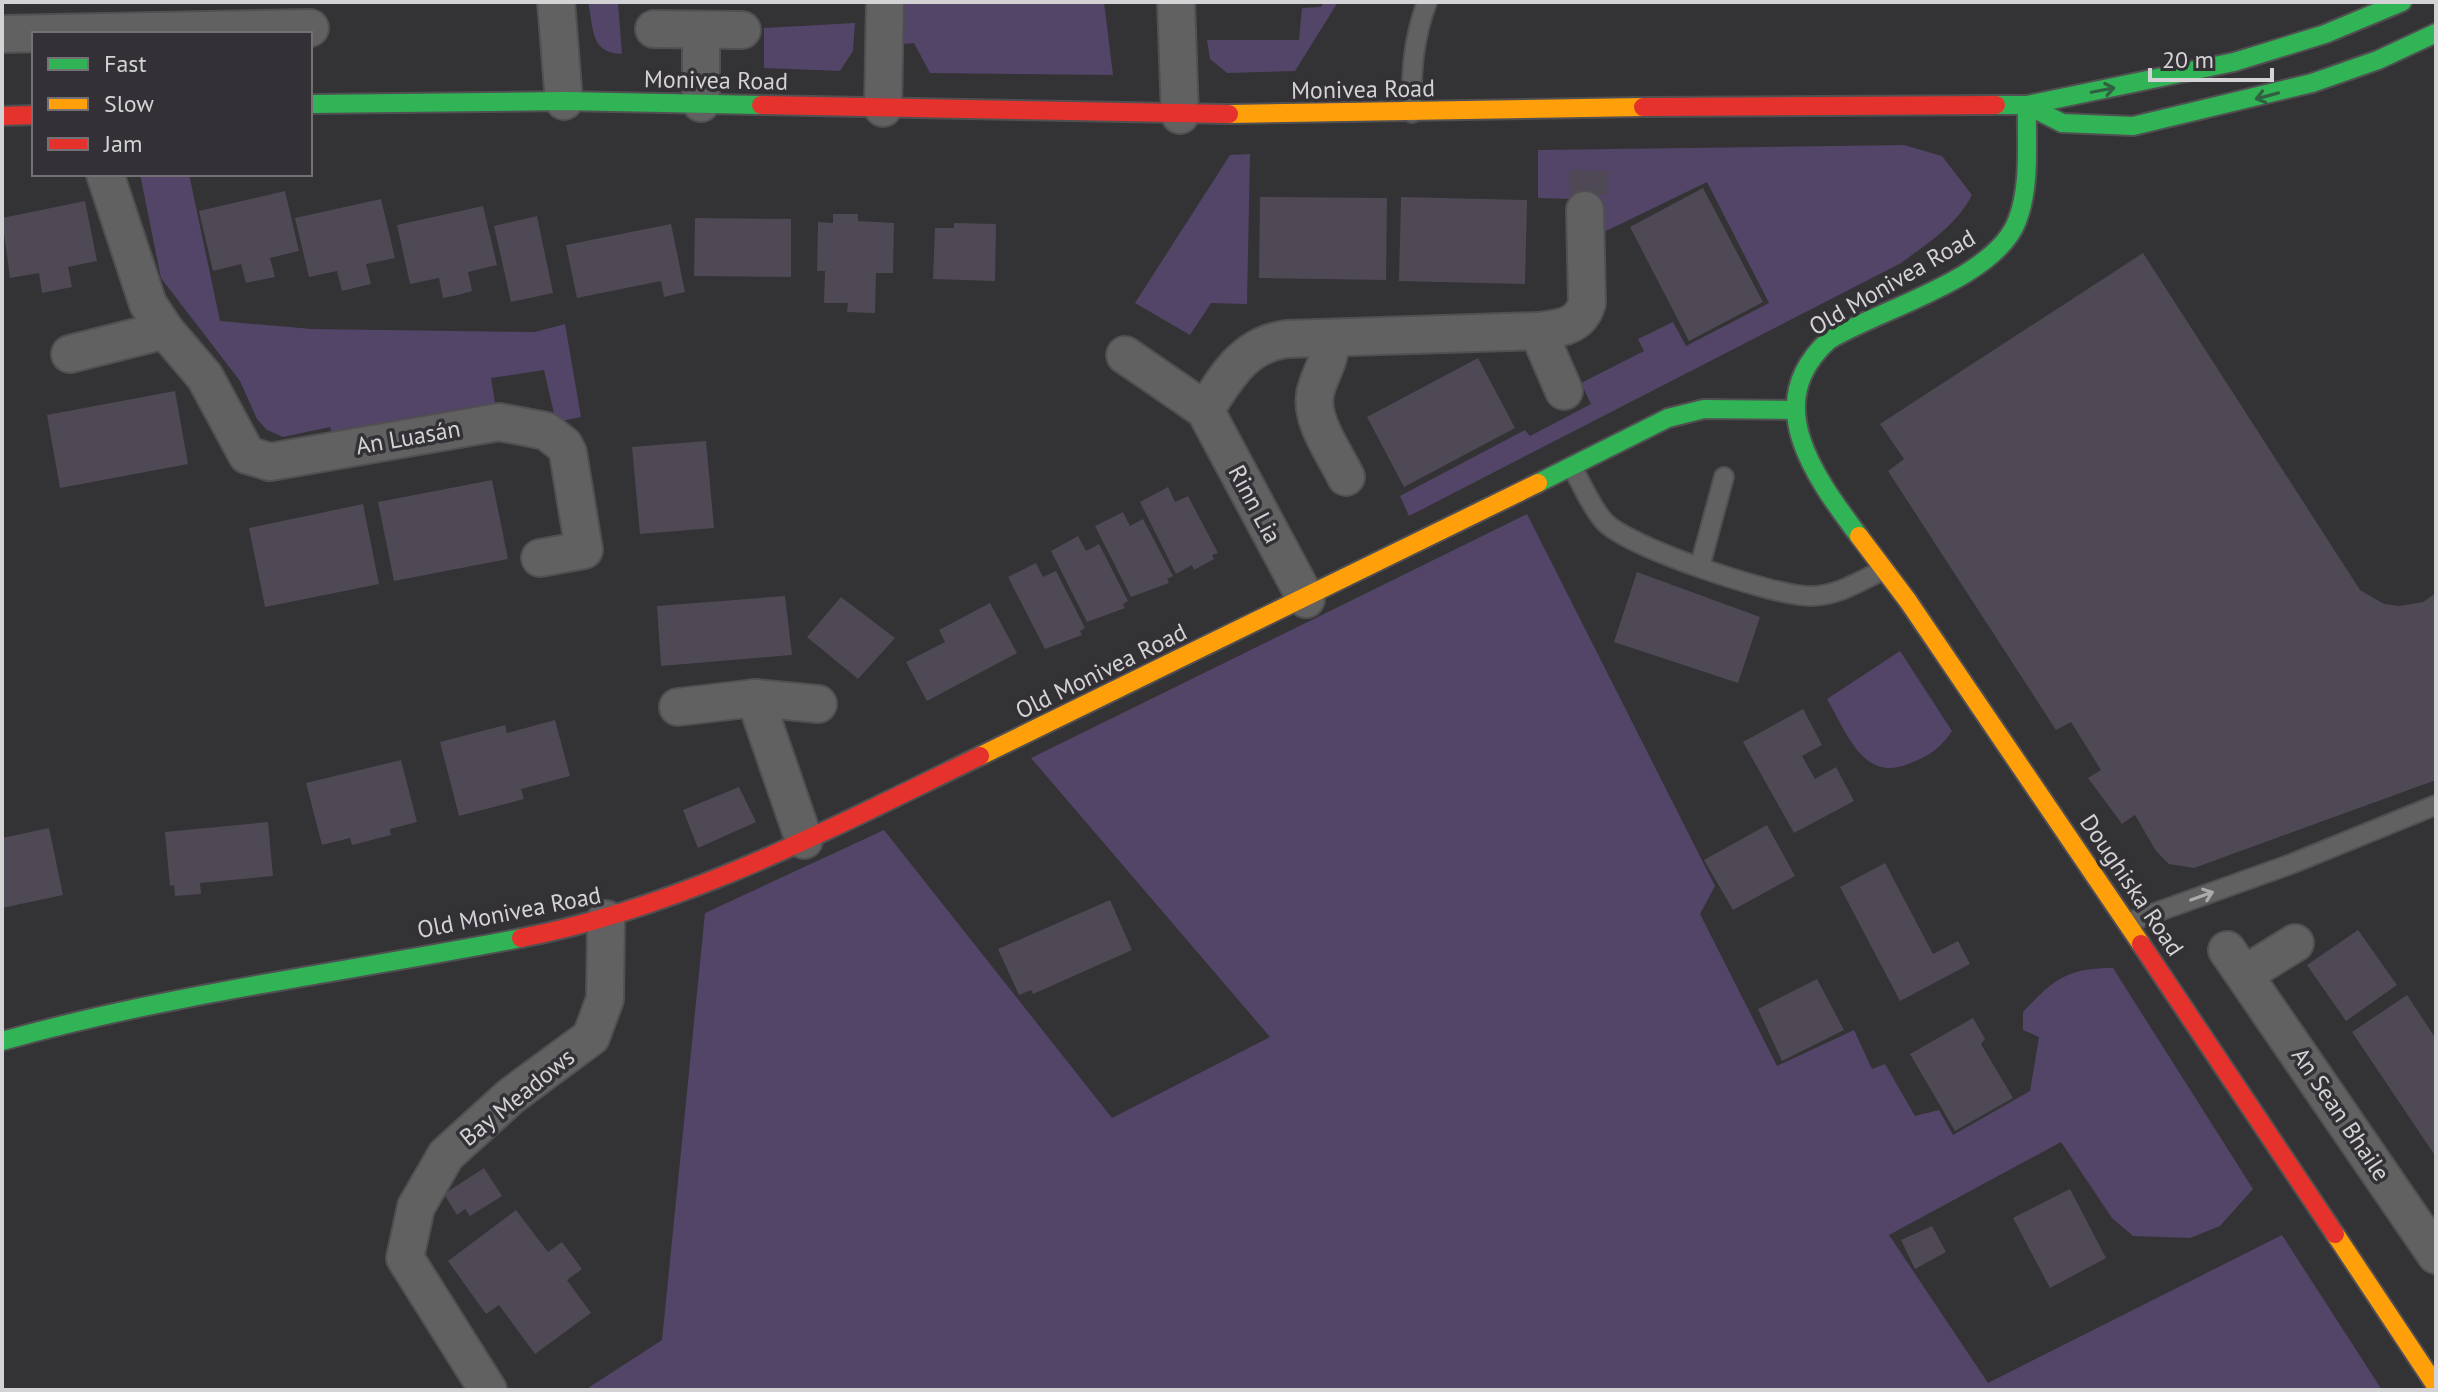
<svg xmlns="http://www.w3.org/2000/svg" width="2438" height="1392" viewBox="0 0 2438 1392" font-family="'PT Sans',sans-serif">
  <rect width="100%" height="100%" fill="#333235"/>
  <g fill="#534567">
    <path d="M588,2h30l4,52c-33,-1 -28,-27 -34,-52z"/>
    <polygon points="906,2 1104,2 1113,75 930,73 914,43 903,44 903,5"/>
    <polygon points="1324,2 1338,2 1295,71 1227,73 1210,59 1207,40 1299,40 1302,8 1321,7"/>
    <polygon points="855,23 853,51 840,71 764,68 764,28"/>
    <path d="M1904,145l38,11 30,39c-16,31 -44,48 -71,68l-492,253 -9,-20 125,-66 5,6 61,-32 -10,-21 63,-32 -6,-12 35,-17 13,24 83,-43 -62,-121 -107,52 2,-34 -64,-2v-48z"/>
    <polygon points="1250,154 1247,304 1211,303 1190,335 1135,303 1230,155"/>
    <polygon points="140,174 189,174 220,321 312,329 535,332 565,324 581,417 556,422 544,370 491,378 495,403 333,437 330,427 283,437 267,430 257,419 240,381 161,278"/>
    <path d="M1527,514l188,372 -15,28 77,152 77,-36 18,39 13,-5 30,52 24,-6 14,25 77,-44 9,-54 -16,-7v-18c31,-33 44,-44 90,-44l140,221 -33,37 -30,12 -57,-2 -21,-18 -51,-76 -172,93 99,148 294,-148 100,155h-1797l77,-50 43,-427 179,-83 228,288 158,-81 -239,-279z"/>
    <path d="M1900,651l52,80c-11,17 -24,26 -44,33 -45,19 -62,-33 -81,-65z"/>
  </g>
  <g fill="#4e4955">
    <polygon points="1570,170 1608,171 1607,195 1569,194"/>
    <polygon points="1703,188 1763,302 1689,341 1630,227"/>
    <polygon points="285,191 299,251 270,258 275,277 260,280 246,283 241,264 213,271 199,211"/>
    <polygon points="1260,197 1387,198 1386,280 1259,278"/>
    <polygon points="1401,197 1527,200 1525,284 1399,281"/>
    <polygon points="381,199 395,258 366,264 371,284 342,291 337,271 309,277 295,218"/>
    <polygon points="85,201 97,261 68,267 72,287 42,293 39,273 10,278 2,218"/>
    <polygon points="483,206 497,265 468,272 472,291 458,295 443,298 439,278 410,284 397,225"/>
    <polygon points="833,214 858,214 858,221 894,223 893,273 876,273 875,313 847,312 848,303 824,303 825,271 817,271 818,222 833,223"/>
    <polygon points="537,216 553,293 511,302 494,226"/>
    <polygon points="695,218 791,219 791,277 694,276"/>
    <polygon points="954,223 996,224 995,281 933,279 935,228 954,228"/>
    <polygon points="671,224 685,292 664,297 661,281 577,298 566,245"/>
    <polygon points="2143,253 2360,590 2384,604 2399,606 2423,602 2436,593 2436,780 2194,868 2169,864 2156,851 2135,815 2122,824 2088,778 2101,770 2071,722 2056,730 1888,471 1904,459 1880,424"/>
    <polygon points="1478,358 1515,428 1404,487 1367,417"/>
    <polygon points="175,391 188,464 60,488 47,415"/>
    <polygon points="706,441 714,528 640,534 632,447"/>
    <polygon points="492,480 508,559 394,581 378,502"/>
    <polygon points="1168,487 1175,502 1188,496 1218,553 1212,555 1214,559 1194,570 1192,565 1176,574 1140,502"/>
    <polygon points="363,504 379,584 265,607 249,528"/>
    <polygon points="1123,512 1130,526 1143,519 1173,576 1167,579 1169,583 1131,597 1095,526"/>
    <polygon points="1078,536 1086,551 1099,544 1128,601 1123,604 1125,608 1087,622 1051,551"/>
    <polygon points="1036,563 1043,577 1056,571 1085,628 1080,631 1082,635 1045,649 1008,577"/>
    <polygon points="1637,572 1760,617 1738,683 1614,642"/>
    <polygon points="785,596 792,655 661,666 657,606"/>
    <polygon points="841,597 895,638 858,679 807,637"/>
    <polygon points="990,603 1017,653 927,701 906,662 945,642 939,630"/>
    <polygon points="1803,709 1822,745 1802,756 1815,779 1836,767 1854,801 1794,833 1743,742"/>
    <polygon points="555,720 570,776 521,789 524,799 459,816 440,742 505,725 507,733"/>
    <polygon points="401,760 417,822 390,829 391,835 352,845 350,838 322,845 306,783"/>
    <polygon points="739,787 756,822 698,848 683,810"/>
    <polygon points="268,822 273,876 200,883 201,894 175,896 174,885 170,886 165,832"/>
    <polygon points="1767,825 1795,876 1733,910 1704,860"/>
    <polygon points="49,828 63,895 2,908 2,838"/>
    <polygon points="1885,863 1933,954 1958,941 1970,964 1900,1001 1840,887"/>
    <polygon points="1110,900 1132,950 1033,994 1031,990 1019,995 998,949"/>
    <polygon points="2358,930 2397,985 2346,1021 2307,965"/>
    <polygon points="1817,979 1844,1030 1782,1061 1758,1009"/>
    <polygon points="2407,995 2436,1039 2436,1157 2352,1032"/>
    <polygon points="1973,1018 1985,1039 1981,1044 2013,1098 1955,1131 1910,1054"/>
    <polygon points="484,1168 502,1196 470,1216 465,1209 457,1215 444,1194"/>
    <polygon points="2070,1189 2106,1258 2050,1288 2013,1218"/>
    <polygon points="516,1210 548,1252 562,1242 582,1269 567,1280 591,1313 535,1354 499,1305 486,1314 448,1261"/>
    <polygon points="1932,1226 1946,1252 1915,1269 1901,1240"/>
  </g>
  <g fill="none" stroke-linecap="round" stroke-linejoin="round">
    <defs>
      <g id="lane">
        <path d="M1412,113c-1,-41 1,-73 15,-111"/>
        <path d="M1572,467c10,17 18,38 31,53 20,26 171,76 206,76 26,1 52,-15 74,-26"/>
        <polyline points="1700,566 1724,477"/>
        <polyline points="2129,922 2291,864 2436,805"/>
      </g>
      <g id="street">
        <polyline points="556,2 564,101"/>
        <polyline points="1176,2 1180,115"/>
        <polyline points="654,29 742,30"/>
        <polyline points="701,30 701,103"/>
        <polyline points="2,34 310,28"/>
        <polyline points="883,108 885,2"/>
        <polyline points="105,174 148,304 165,330 205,377 247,455 270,462 499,422 546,431 564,445 568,453 584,550 540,558"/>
        <polyline points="1538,331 1564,391"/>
        <path d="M1331,339c-1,25 -12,35 -16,55 -5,27 20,60 31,83"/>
        <polyline points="70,354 165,330"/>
        <polyline points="1125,355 1205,410"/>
        <path d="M1306,599l-101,-189c22,-33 38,-65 81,-71l252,-8c23,-3 42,-4 49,-28l-2,-93"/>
        <polyline points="755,698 818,704"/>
        <polyline points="678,707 755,698 804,840"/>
        <polyline points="2227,950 2436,1255"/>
        <polyline points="2245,974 2295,943"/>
        <polyline points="488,1390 405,1258 416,1207 446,1155 511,1096 591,1037 605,999 606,919"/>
      </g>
      <g id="fast">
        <polyline points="310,104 564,101 761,105"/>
        <polyline points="1996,105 2027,105 2234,62 2325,34 2402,2"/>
        <polyline points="2027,105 2062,123 2133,126 2312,83 2378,60 2436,33"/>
        <polyline points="1538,483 1668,418 1704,409 1794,410"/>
        <path d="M1859,536c-44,-59 -100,-133 -30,-196 51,-31 166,-61 188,-119 14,-36 9,-79 10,-116"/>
        <path d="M2,1041c171,-48 345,-69 519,-103"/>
      </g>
      <g id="slow">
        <polyline points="1229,114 1643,107"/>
        <polyline points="1859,536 1908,601 2141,944"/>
        <polyline points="980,756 1538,483"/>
        <polyline points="2335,1234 2436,1386"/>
      </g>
      <g id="jam">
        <polyline points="761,105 1229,114"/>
        <polyline points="1643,107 1996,105"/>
        <polyline points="2,116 34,115"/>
        <path d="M521,938c164,-32 310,-110 459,-182"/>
        <polyline points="2141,944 2335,1234"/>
      </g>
    </defs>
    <use href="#lane" stroke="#504f51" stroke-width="22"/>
    <use href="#street" stroke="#504f51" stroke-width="40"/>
    <use href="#fast" stroke="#504f51" stroke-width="22"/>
    <use href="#slow" stroke="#504f51" stroke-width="22"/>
    <use href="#jam" stroke="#504f51" stroke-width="22"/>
    <use href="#lane" stroke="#616162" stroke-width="18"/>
    <use href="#street" stroke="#616162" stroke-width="36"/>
    <use href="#fast" stroke="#30b455" stroke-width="18"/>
    <use href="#slow" stroke="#ff9f0a" stroke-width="18"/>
    <use href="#jam" stroke="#e5322d" stroke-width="18"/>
  </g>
  <defs><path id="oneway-shaft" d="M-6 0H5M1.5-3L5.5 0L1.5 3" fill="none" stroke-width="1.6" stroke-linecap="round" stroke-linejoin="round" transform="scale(2)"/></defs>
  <g stroke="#325f41">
    <use href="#oneway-shaft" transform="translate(2103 90) rotate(-11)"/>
    <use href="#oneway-shaft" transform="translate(2267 96) rotate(165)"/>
  </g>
  <use stroke="#abaaad" href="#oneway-shaft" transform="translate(2202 896) rotate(-20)"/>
  <g text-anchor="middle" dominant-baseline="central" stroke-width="7" stroke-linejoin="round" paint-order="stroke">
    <g font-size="24" fill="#d3d2d5" stroke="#333136">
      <text transform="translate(716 80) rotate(1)">Monivea Road</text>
      <text transform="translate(1363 89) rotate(-1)">Monivea Road</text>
      <text transform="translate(1892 282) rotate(-30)">Old Monivea Road</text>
      <text transform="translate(408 437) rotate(-10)">An Luasán</text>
      <text transform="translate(1255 504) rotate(62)">Rinn Lia</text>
      <text transform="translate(1101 671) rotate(-26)">Old Monivea Road</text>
      <text transform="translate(2132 885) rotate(56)">Doughiska Road</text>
      <text transform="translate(509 912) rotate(-11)">Old Monivea Road</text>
      <text transform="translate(517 1097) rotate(-39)">Bay Meadows</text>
      <text transform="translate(2341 1114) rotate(56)">An Sean Bhaile</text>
    </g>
  </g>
  <rect width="2438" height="1392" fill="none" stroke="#d3d2d5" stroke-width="8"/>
  <rect x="32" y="32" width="280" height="144" fill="#333136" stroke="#737176" stroke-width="2"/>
  <rect x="48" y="58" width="40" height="12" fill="#30b455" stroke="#737176" stroke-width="2"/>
  <text x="104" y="72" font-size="24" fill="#d3d2d5">Fast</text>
  <rect x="48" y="98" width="40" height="12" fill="#ff9f0a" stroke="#737176" stroke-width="2"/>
  <text x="104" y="112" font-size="24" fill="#d3d2d5">Slow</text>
  <rect x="48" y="138" width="40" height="12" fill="#e5322d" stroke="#737176" stroke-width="2"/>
  <text x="104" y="152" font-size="24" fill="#d3d2d5">Jam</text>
  <path d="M2150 68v12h122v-12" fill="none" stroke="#d3d2d5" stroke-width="4"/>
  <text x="2162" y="68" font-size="24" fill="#d3d2d5" stroke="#333136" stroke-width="6" paint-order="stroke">20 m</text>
</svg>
